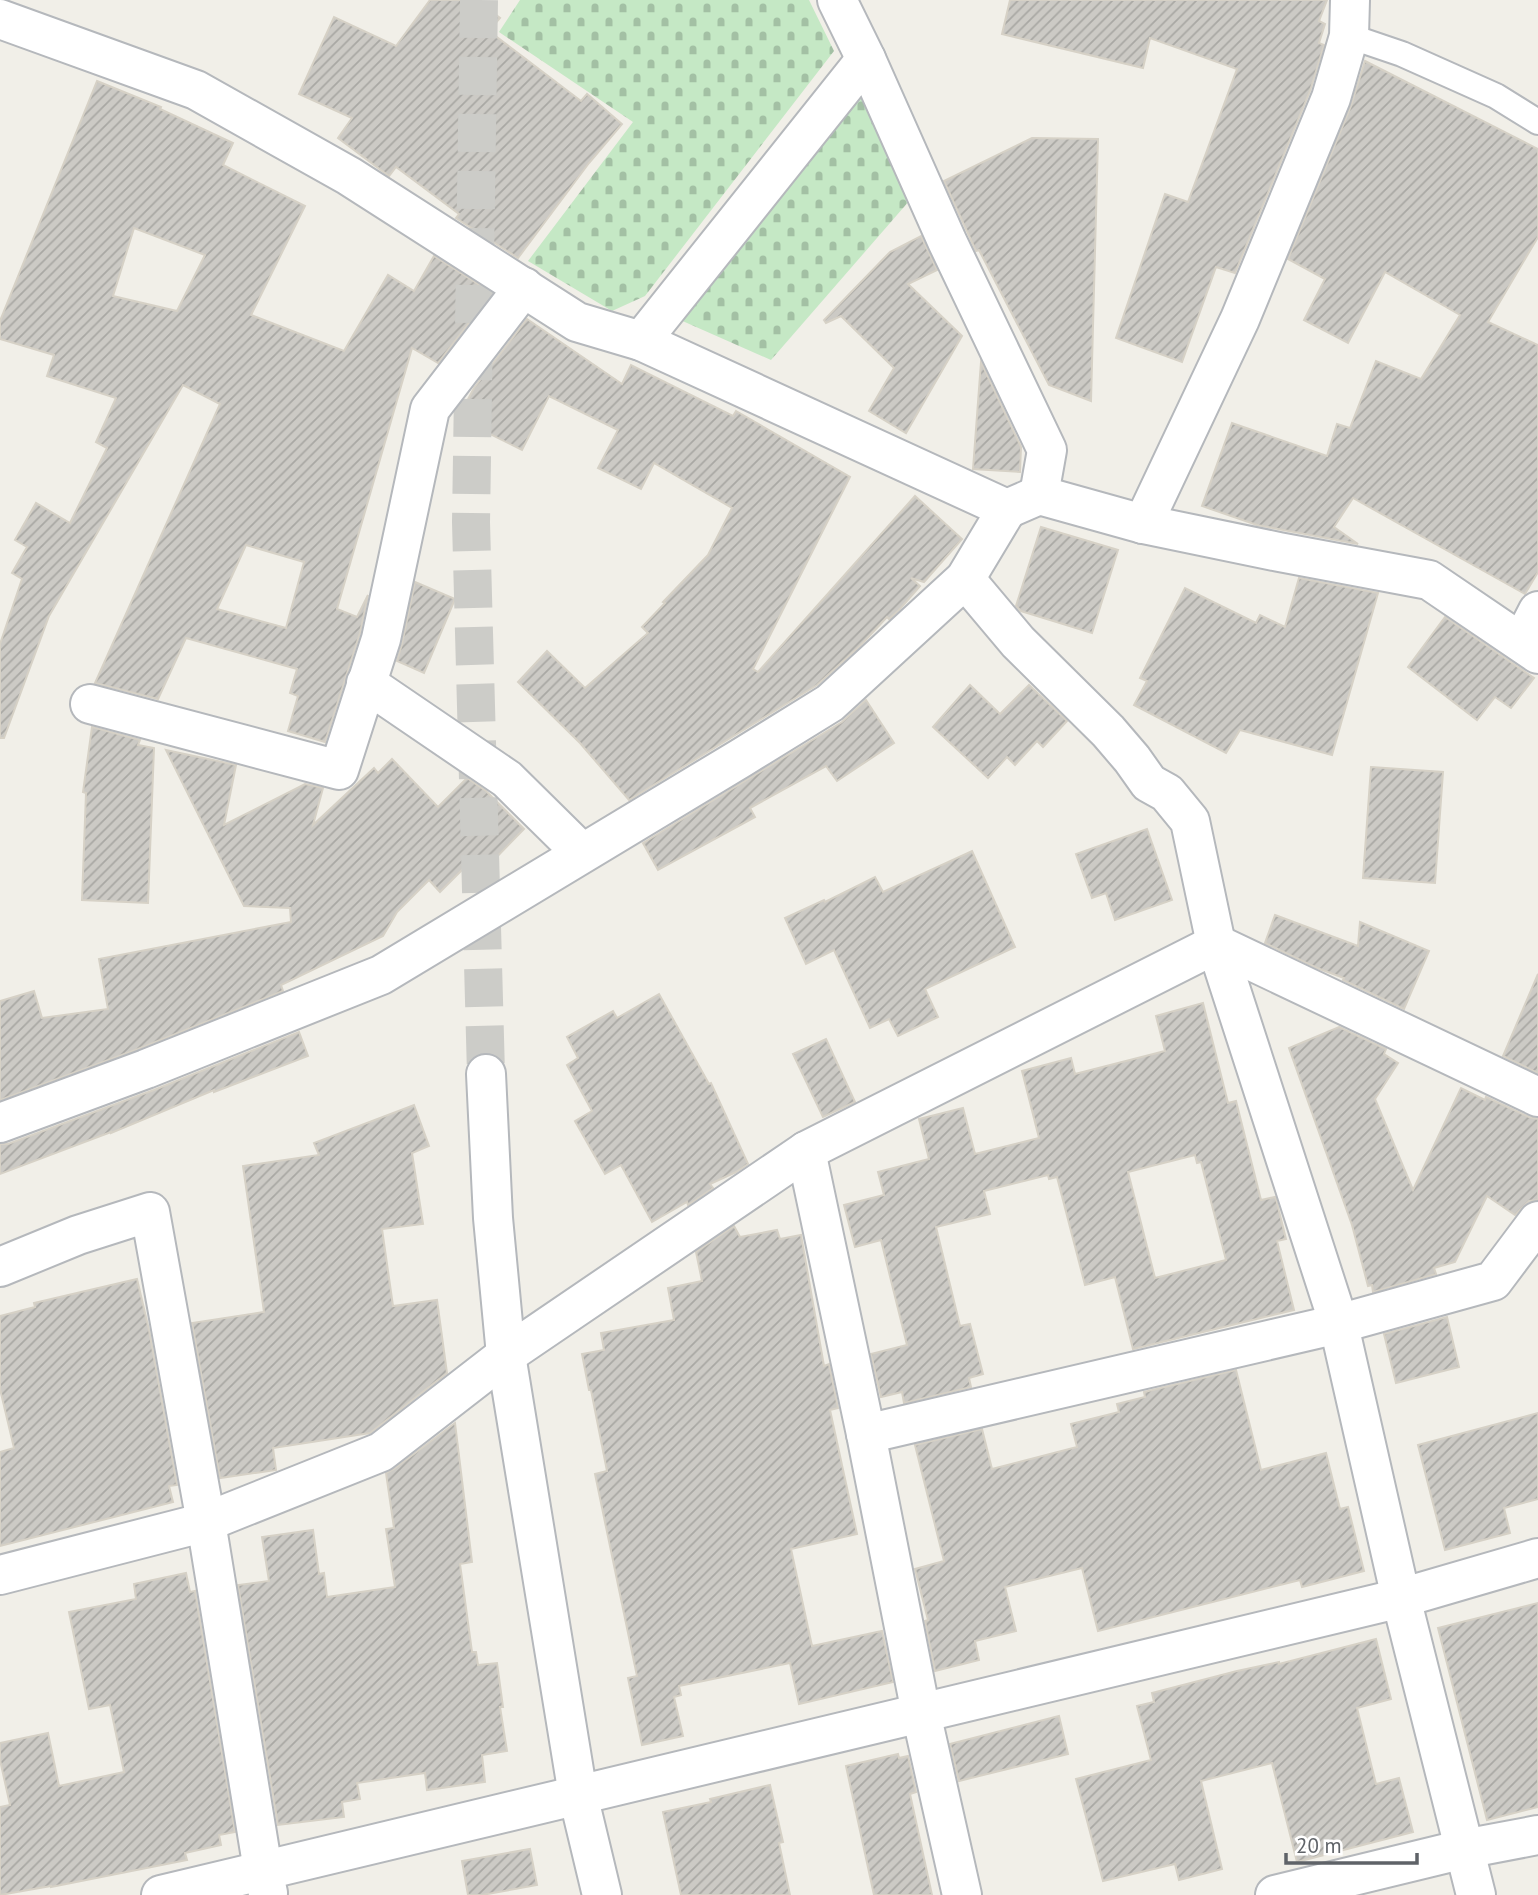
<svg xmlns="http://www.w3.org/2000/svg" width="1538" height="1895" viewBox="0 0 1538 1895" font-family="'PT Sans',sans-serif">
  <defs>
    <pattern id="cemetery-stones" width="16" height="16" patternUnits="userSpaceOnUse" patternTransform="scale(1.75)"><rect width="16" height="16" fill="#c5e8c5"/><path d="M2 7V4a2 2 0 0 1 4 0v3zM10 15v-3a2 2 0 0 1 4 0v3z" fill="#a3c0a4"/></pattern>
    <pattern id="building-hatch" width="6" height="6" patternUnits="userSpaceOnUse" patternTransform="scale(1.75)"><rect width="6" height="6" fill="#cccac5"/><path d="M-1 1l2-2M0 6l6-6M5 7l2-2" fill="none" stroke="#a9a8a4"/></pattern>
  </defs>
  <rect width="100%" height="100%" fill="#f1efe8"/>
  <g fill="url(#cemetery-stones)">
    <polygon points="520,0 809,0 834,51 645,296 612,311 528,261 633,122 499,32"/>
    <polygon points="861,89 910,200 771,360 678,319"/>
  </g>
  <g fill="url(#building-hatch)" stroke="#d6d1c6" stroke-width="2" fill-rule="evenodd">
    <polygon points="430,0 476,0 500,18 489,31 581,101 587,94 622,124 589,163 518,258 456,218 459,214 396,167 389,176 338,138 352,118 299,94 334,17 396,46"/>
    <polygon points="1010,0 1327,0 1319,21 1325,24 1319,43 1324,45 1310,91 1235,273 1216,267 1182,362 1116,338 1165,194 1188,202 1237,69 1150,38 1143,68 1002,34"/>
    <polygon points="1365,61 1538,149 1538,237 1488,322 1538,345 1538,572 1525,594 1353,498 1334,527 1358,544 1257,525 1202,506 1232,423 1327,456 1337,424 1350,428 1376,361 1421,379 1460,315 1385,272 1348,343 1304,320 1325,279 1288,259 1351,106"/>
    <path d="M97,81l64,26 -1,2 73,34 -10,22 82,41 -54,109 93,36 44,-76 26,16 20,-35 58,37 -54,70 -26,-15 -75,261 20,8 11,-22 -8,38 -35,109 -37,-11 10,-35 -8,-3 7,-24 -111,-31 -28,61 -63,-16 125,-279 -37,-19 -134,231 -45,122h-4v-94l22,-65 -10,-6 15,-26 -12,-7 21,-37 34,20 37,-75 -11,-6 20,-44 -69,-22 7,-21 -54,-16v-18zM134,228l71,27 -28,56 -64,-15zM246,545l58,17 -18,66 -69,-19z"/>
    <polygon points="1032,138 1098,139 1091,401 1049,385 979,250 976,251 944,181"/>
    <polygon points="921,236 937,270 908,284 962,336 906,433 869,411 894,368 841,316 826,323 824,320 890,252"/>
    <polygon points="527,319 622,384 631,365 733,416 736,411 850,477 753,669 758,672 915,496 962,539 924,582 911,578 920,586 899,610 889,619 887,617 861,645 817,685 629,800 580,743 518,682 547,651 585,688 648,633 642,627 665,603 663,602 708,555 732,508 654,463 641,489 598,468 618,430 549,396 522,450 458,418 474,388"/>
    <polygon points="981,362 1021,447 1020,472 973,469"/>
    <polygon points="1041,527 1118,550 1092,633 1021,611 1016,606"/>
    <polygon points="1299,578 1378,593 1332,755 1240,730 1226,753 1134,705 1147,681 1140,678 1185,588 1256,623 1260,615 1285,627"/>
    <polygon points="415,582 455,599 424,673 397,661 402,644"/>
    <polygon points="1445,617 1534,678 1511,708 1495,697 1477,720 1408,667"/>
    <polygon points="970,685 1000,714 1029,685 1067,721 1043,747 1037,741 1015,765 1007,757 988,778 933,727"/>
    <polygon points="866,700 894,743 837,781 826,766 750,808 755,817 658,870 643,843 842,722"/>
    <polygon points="92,727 140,740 138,745 154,748 148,903 82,900 86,793 83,792"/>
    <polygon points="166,750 236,765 224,825 305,784 323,788 313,825 374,768 378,773 392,759 438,807 467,778 486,791 524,829 484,870 473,859 440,892 429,880 397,912 383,936 281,985 283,991 138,1049 0,1100 0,1001 34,991 42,1018 108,1009 99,959 291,922 290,908 244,906"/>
    <polygon points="1371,767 1443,772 1435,883 1363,878"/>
    <polygon points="1147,829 1172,900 1115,920 1106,893 1092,898 1076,854"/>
    <polygon points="972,851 1015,947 925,989 938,1017 898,1036 889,1019 870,1028 834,950 806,964 785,918 824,900 825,902 875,877 883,892"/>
    <polygon points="1275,915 1358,946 1360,922 1429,951 1404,1009 1343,980 1344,978 1317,968 1265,943"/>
    <polygon points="1538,974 1538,1073 1503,1056"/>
    <polygon points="659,994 709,1084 711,1083 748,1164 736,1172 710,1184 713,1188 688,1205 687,1202 652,1222 621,1165 605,1174 575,1121 592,1111 567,1065 578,1058 567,1037 613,1011 617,1018"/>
    <path d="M1203,1003l25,100 8,-2 25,99 14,-3 1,2 10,40 -9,2 17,69 -161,39 -18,-72 -30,8 -28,-108 -8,2 -1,-4 -64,16 6,23 -54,13 24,99 10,-2 13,50 -14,4 2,9 -67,16 -2,-11 -21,5 -10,-43 36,-9 -26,-105 -26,7 -11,-42 40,-10 -6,-23 51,-13 -10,-40 44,-11 12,46 64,-16 -17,-67 49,-13 4,16 90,-23 -9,-35zM1195,1155l2,8 4,-1 25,98 -71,18 -27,-106z"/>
    <polygon points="1339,1027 1386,1049 1384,1054 1398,1063 1375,1099 1413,1190 1461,1088 1485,1100 1486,1097 1529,1117 1538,1119 1538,1200 1529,1201 1515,1215 1487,1196 1455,1262 1434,1268 1436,1274 1373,1292 1372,1285 1368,1286 1352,1225 1289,1048"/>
    <polygon points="299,1032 308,1056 214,1092 214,1090 111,1133 111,1132 0,1174 0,1144 8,1144 154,1090"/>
    <polygon points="826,1039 855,1102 823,1117 793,1054"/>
    <polygon points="414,1105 429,1146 412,1153 423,1224 382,1229 393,1306 437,1300 447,1373 370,1433 273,1448 276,1470 220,1478 192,1323 264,1312 243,1166 319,1155 314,1143"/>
    <polygon points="734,1226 740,1237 777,1230 780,1239 801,1235 824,1366 829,1364 838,1408 830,1410 857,1534 791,1549 812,1646 882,1631 893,1682 799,1704 790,1663 679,1686 681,1695 674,1697 683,1736 642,1745 628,1678 637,1676 595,1474 607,1471 591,1390 589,1390 582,1354 604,1350 601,1333 674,1320 668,1288 702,1281 696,1252"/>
    <polygon points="137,1279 149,1330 177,1485 169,1486 173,1502 0,1546 0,1452 14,1448 0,1389 0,1316 35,1307 34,1303"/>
    <polygon points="1447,1317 1459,1367 1396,1383 1384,1334"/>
    <polygon points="1236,1370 1261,1470 1326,1453 1340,1509 1348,1507 1364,1571 1302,1587 1300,1580 1098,1631 1082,1568 1005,1587 1016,1631 975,1641 979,1660 935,1671 925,1621 928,1620 915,1569 944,1561 915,1445 982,1429 992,1469 1077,1447 1071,1424 1119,1412 1117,1404 1145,1397 1144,1392"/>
    <polygon points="1538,1413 1538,1499 1504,1508 1510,1533 1445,1550 1418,1445"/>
    <polygon points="455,1423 472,1562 460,1564 472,1652 476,1652 478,1665 497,1663 503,1707 500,1707 507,1751 482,1755 485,1782 427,1790 425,1773 357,1783 360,1799 342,1802 344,1817 278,1825 238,1585 269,1581 262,1537 313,1530 319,1574 324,1573 327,1597 395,1587 386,1529 394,1528 386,1473 394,1469"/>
    <polygon points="186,1573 190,1592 195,1591 235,1832 219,1835 221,1845 185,1853 187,1860 51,1887 51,1886 0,1895 0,1807 10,1805 0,1760 0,1743 48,1733 59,1786 124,1772 110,1705 89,1709 69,1612 136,1599 134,1584"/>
    <polygon points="1538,1603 1538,1807 1487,1820 1438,1628"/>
    <polygon points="1376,1639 1391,1699 1357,1708 1376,1784 1399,1778 1413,1832 1297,1862 1272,1763 1201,1781 1222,1869 1179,1880 1175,1864 1103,1881 1076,1779 1151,1760 1137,1706 1154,1702 1152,1693 1237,1671 1279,1662 1279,1664"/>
    <polygon points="1059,1716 1068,1754 959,1781 950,1744"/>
    <polygon points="898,1754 899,1758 908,1756 916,1792 910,1794 932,1895 874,1895 846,1766"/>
    <polygon points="770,1785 783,1842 779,1843 790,1895 681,1895 663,1812 711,1802 710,1799"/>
    <polygon points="530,1849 537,1885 482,1895 468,1895 462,1861"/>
  </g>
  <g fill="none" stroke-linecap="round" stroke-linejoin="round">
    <polyline stroke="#ccccc8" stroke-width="38" stroke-dasharray="38 19" stroke-linecap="butt" points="479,0 471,522 486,1074"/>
    <defs>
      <polyline id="service" points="1349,36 1402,54 1496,96 1538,122"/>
      <g id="minor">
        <polyline points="837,0 866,59 947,241 1047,450 1039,495"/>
        <polyline points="0,19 196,90 349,176 577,322 641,341 1007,509 1039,495 1143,524 1279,552 1429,580 1538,654"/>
        <polyline points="641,341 866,59"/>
        <polyline points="1143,524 1240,319 1331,98 1349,36 1350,0"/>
        <polyline points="965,579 1018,642 1108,731 1132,759 1149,783 1167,793 1190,821 1216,944 1338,1321 1401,1598 1476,1895"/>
        <polyline points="1522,642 1538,611"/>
        <polyline points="366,683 507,779 582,853"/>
        <polyline points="90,704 339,770 381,639 430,409 524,287"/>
        <polyline points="1216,944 1538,1097"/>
        <polyline points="0,1123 146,1069 381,975 741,758 830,703 965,579 1007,509"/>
        <polyline points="806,1151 866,1434 921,1713 962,1895"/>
        <polyline points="0,1267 78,1235 150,1212 206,1522 263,1870 268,1893"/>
        <polyline points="866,1434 1338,1324 1493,1281 1538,1221"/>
        <polyline points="0,1575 206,1522 381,1452 506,1355 806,1151 1216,944"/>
        <polyline points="161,1895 1401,1598 1538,1558"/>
        <polyline points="1275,1895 1464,1849 1538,1835"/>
      </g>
      <polyline id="tertiary" points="486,1074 493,1218 506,1355 578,1795 602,1895"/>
    </defs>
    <use href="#service" stroke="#b5b8bc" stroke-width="28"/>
    <use href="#minor" stroke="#b5b8bc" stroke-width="42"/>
    <use href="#tertiary" stroke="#b5b8bc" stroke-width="42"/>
    <use href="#service" stroke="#fff" stroke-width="24"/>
    <use href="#minor" stroke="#fff" stroke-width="38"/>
    <use href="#tertiary" stroke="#fff" stroke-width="38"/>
  </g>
  <path d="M1286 1853v10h131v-10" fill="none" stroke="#5f6368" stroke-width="3.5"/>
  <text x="1296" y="1853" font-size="21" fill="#5f6368" stroke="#ffffff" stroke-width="5" paint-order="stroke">20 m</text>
</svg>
